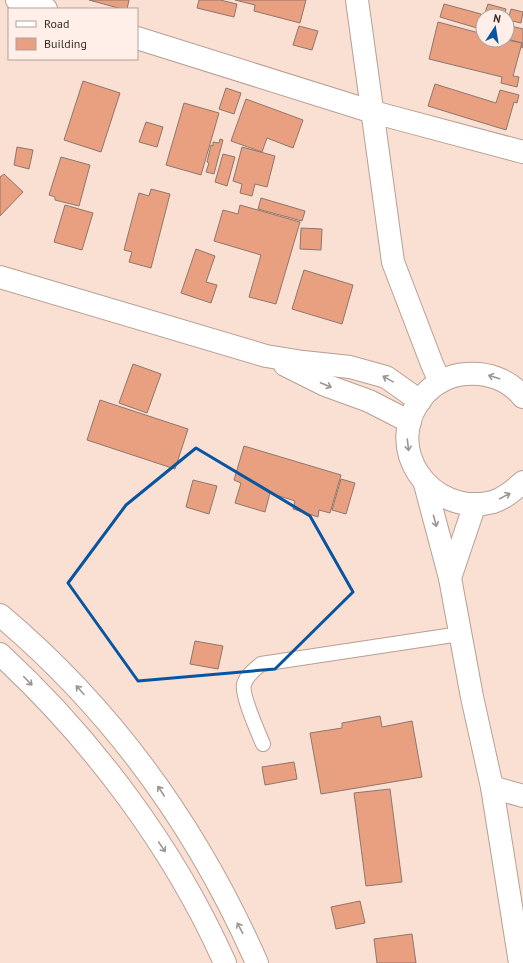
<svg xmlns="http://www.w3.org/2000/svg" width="523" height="963" viewBox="0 0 523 963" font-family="'PT Sans',sans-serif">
  <rect width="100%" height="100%" fill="#fadfd3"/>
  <g fill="#e9a080" stroke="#8e766c">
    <polygon points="89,0 129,0 127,9 122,9"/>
    <polygon points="199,0 220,0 237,4 234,17 197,8"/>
    <polygon points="235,0 306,0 300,23 254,11 255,5"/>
    <polygon points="444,4 481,14 477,28 440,17"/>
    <polygon points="488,4 506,9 504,16 484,16"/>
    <polygon points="511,9 523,12 521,23 508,20"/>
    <polygon points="438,22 483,34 483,40 507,40 522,43 513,76 519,77 517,87 501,83 502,77 429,59"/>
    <polygon points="507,25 523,29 523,48 521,47 522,43 507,39"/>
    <polygon points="299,26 318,31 312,50 293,45"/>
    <polygon points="83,81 120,93 101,152 64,140"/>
    <polygon points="435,84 496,103 500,90 519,95 517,103 514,102 506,130 428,106"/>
    <polygon points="226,88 241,93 234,114 219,109"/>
    <polygon points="246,99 303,120 293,148 267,138 262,152 231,141"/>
    <polygon points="184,103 219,113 201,175 166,165"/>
    <polygon points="146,122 163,127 157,147 139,142"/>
    <polygon points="220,139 223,140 214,174 206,172 209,163 207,162 211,145 213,146 213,142 219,143"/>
    <polygon points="17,147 33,150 29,169 14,165"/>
    <polygon points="242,147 275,156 267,187 255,184 252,196 240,193 242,184 233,181"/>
    <polygon points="223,154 235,157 227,186 215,182"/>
    <polygon points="61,157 90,165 79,206 55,200 55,197 49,195"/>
    <polygon points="4,174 23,192 0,216 0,177"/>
    <polygon points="151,189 170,194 151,268 129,262 132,252 124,250 139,193 149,196"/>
    <polygon points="261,198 305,211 302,221 258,209"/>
    <polygon points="65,205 93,213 82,250 54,242"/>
    <polygon points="240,205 300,222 276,304 249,297 261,255 214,241 223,210 238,214"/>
    <polygon points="301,228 322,229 321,250 300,249"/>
    <polygon points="196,249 215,256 206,282 217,285 211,303 181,293"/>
    <polygon points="304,270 353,285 342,324 292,309"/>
    <polygon points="133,364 161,374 147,413 119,403"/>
    <polygon points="100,400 188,429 175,469 87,440"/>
    <polygon points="244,446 341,475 330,513 319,510 318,517 293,509 295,501 270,493 265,512 235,503 241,483 234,480"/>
    <polygon points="341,479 355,483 346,514 332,510"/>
    <polygon points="193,480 217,486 209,514 186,507"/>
    <polygon points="195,641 223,646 218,669 190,664"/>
    <polygon points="380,716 382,727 412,721 422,777 321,794 310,733 342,728 342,723"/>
    <polygon points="294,762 297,779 265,785 262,767"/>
    <polygon points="390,789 402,882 366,886 354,793"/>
    <polygon points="360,901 365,923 336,929 331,907"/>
    <polygon points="412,934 416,963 377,963 374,939"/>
  </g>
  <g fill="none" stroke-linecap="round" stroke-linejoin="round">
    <defs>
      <path id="service" d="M263,744c-5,-12 -22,-50 -19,-60 3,-9 10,-14 17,-20l199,-30"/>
      <g id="minor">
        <polyline points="17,0 46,9"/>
        <polyline points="137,38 373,112 523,152"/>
        <polyline points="492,787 523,796"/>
      </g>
      <g id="tertiary">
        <polyline points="357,0 393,262 432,364 440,382"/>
        <path d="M0,615c113,95 198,214 257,348"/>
        <path d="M0,654c92,85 174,194 225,309"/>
      </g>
      <g id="secondary">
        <polyline points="0,277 266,356 303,362 350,367 386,377 420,401"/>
        <polyline points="285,365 325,385 369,401 410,422"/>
        <path d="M523,397c-14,-17 -35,-25 -57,-23 -16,1 -31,9 -42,21 -44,51 6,123 69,107 12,-4 21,-12 30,-20"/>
        <polyline points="425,484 450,578 472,697 492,787 520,963"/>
        <polyline points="450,578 475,504"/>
      </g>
    </defs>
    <use href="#service" stroke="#b89f94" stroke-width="16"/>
    <use href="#minor" stroke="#b89f94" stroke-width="24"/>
    <use href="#tertiary" stroke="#b89f94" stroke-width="24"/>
    <use href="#secondary" stroke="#b89f94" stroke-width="24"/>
    <use href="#service" stroke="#fff" stroke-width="14"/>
    <use href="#minor" stroke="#fff" stroke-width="22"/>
    <use href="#tertiary" stroke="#fff" stroke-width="22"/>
    <use href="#secondary" stroke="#fff" stroke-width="22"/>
  </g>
  <defs><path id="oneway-shaft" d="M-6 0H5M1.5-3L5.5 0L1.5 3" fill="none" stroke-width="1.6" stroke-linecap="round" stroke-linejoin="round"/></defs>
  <g stroke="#9a9693">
    <use href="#oneway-shaft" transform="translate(494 377) rotate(-163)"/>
    <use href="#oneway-shaft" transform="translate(388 379) rotate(-151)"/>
    <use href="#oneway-shaft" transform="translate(326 385) rotate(23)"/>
    <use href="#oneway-shaft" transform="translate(408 445) rotate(83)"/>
    <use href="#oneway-shaft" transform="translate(505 496) rotate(-28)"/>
    <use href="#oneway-shaft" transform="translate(435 521) rotate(75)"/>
    <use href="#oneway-shaft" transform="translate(28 681) rotate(46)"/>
    <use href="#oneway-shaft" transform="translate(80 690) rotate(-132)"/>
    <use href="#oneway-shaft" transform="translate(161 791) rotate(-123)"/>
    <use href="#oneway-shaft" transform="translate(162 847) rotate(56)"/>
    <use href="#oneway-shaft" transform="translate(240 928) rotate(-117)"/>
  </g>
  <path fill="none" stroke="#0655a3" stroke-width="3" stroke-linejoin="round" d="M196,448l114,68 43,76 -78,77 -137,12 -70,-98 58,-78z"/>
  <rect x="8" y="8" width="130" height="52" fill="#ffefe8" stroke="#afa19b"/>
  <rect x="16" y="21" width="20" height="6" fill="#ffffff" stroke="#afa19b"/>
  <text x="44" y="28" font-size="12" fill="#362c27">Road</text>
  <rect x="16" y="38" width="20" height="12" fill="#e9a080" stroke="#afa19b"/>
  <text x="44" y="48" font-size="12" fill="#362c27">Building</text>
  <g transform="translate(495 28) rotate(12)"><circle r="19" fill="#ffefe8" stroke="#afa19b"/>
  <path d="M0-3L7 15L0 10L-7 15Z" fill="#0655a3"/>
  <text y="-6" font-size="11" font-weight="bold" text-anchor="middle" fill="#362c27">N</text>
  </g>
</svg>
